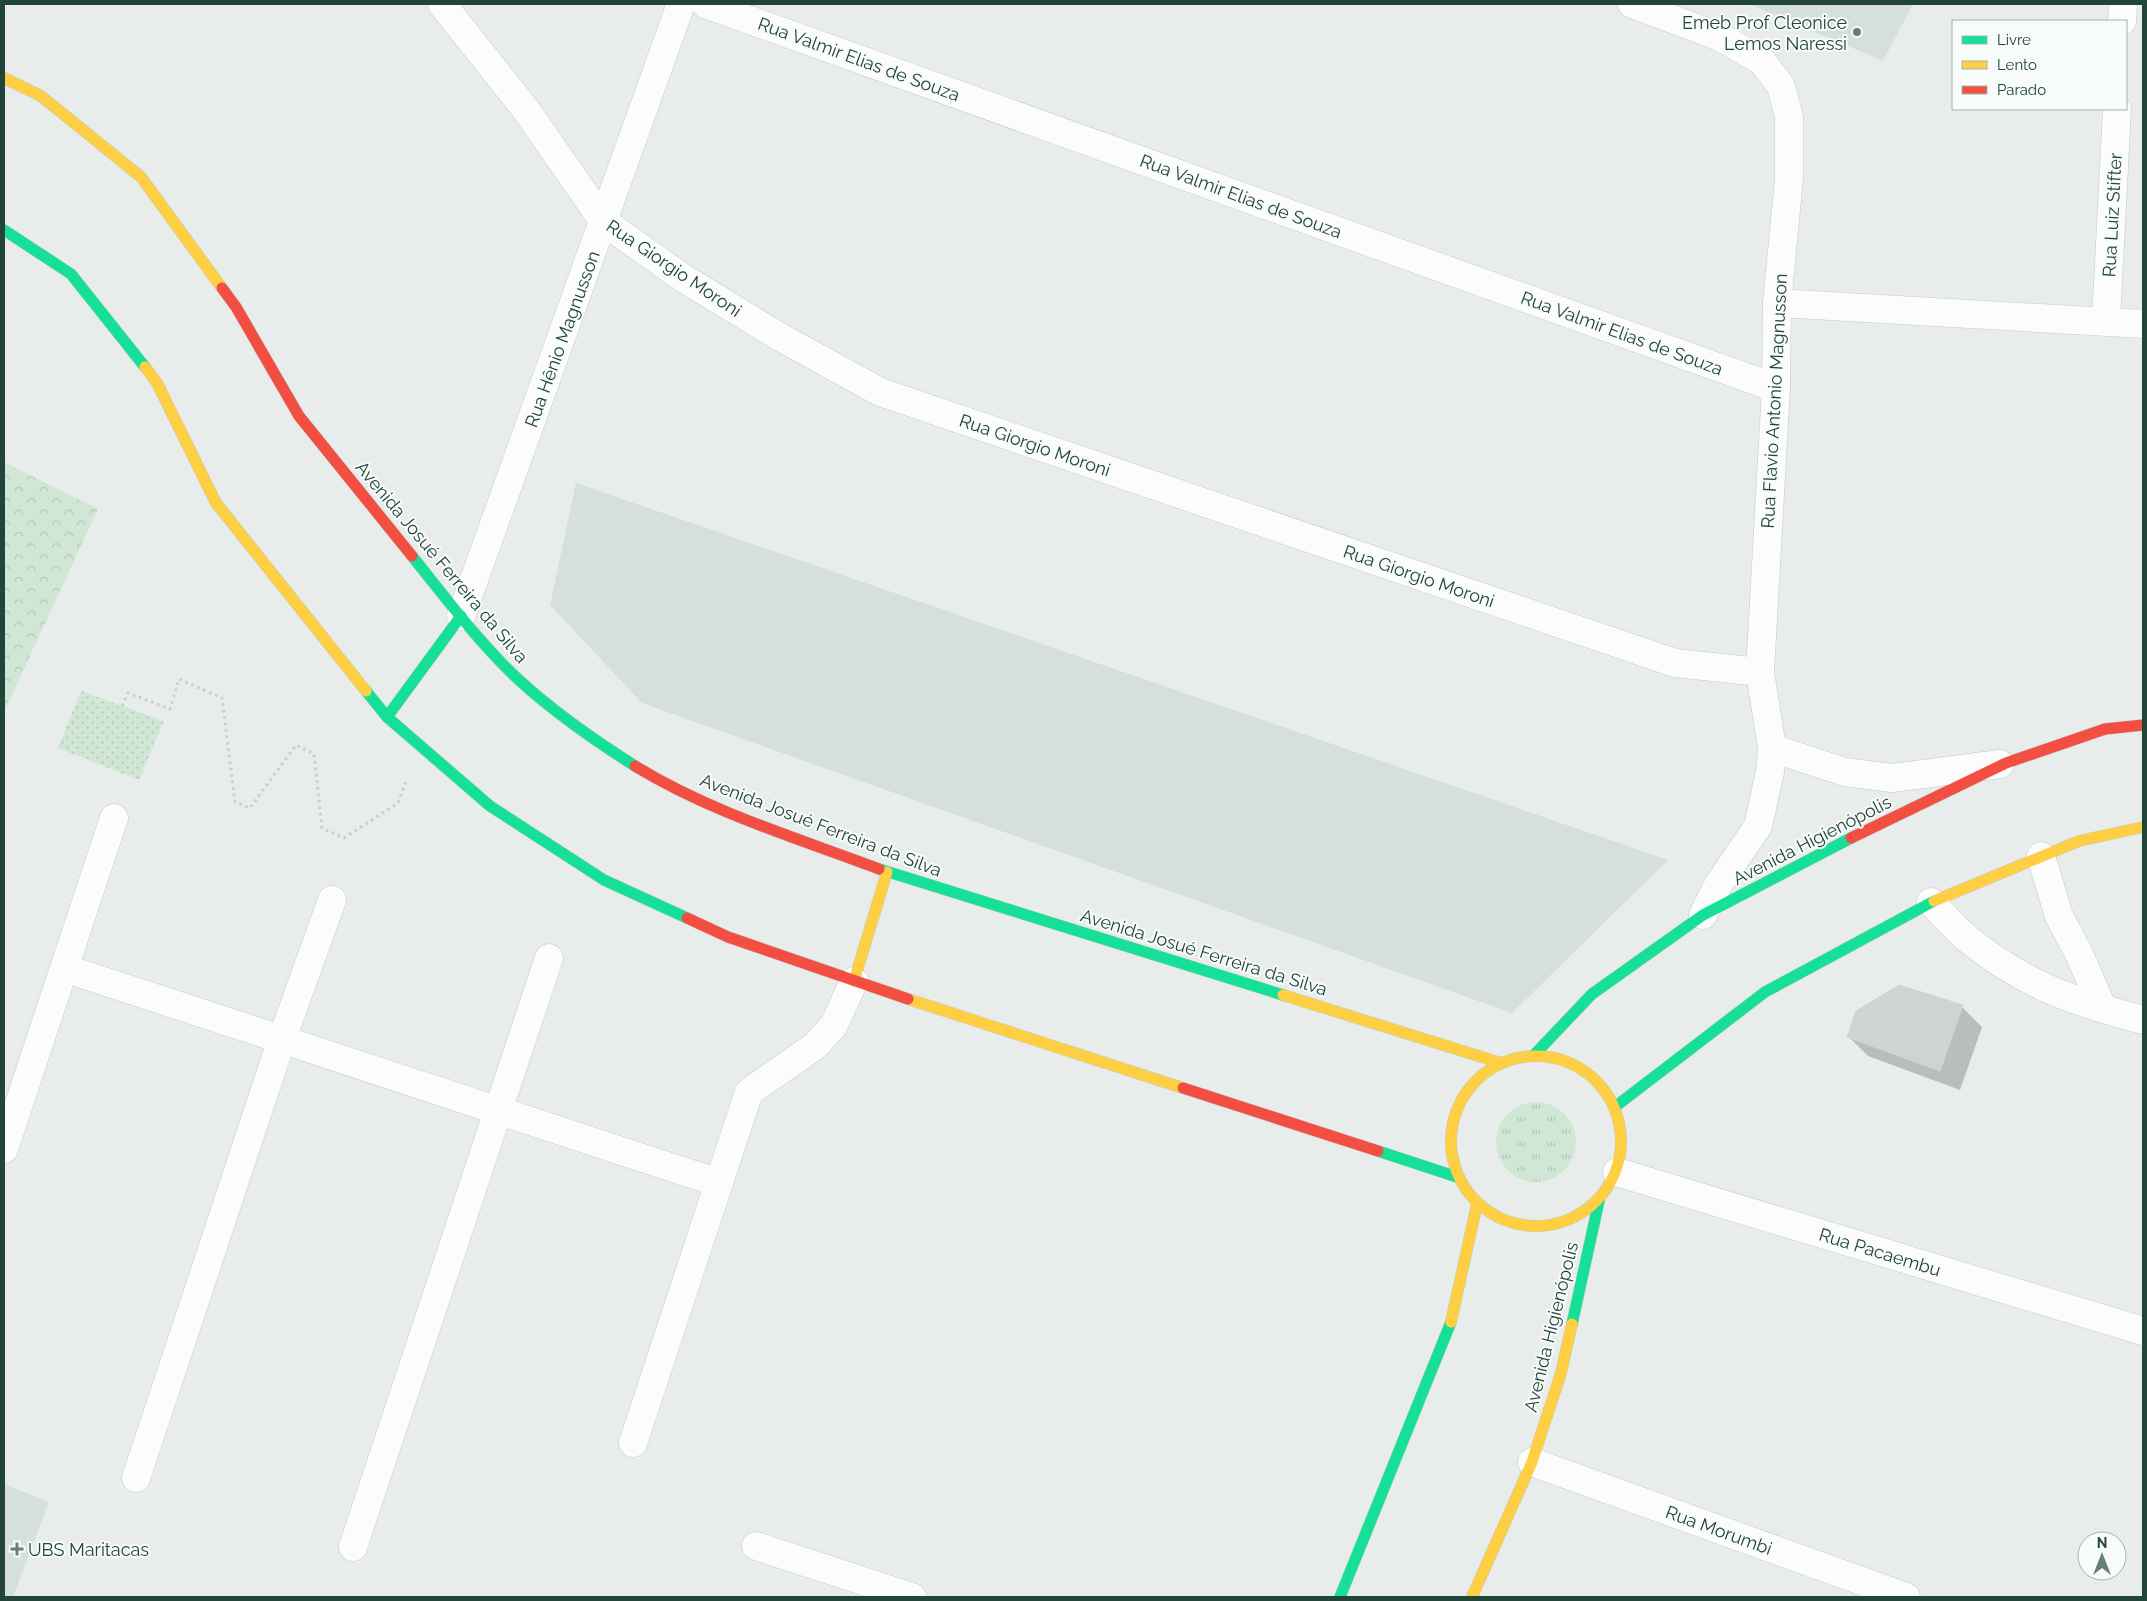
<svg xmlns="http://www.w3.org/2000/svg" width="2147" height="1601" viewBox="0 0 2147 1601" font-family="Raleway,sans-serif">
  <defs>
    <pattern id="grass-tufts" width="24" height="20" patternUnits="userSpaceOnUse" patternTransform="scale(1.25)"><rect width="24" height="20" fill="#d0e7d6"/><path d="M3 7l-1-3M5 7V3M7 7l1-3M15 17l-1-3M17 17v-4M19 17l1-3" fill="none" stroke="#b2c7b8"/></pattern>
    <pattern id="forest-crowns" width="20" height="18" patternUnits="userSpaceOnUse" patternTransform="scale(1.25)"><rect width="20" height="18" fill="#d0e7d6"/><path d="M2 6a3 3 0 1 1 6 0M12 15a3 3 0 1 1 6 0" fill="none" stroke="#b2c7b8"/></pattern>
    <pattern id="park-dots" width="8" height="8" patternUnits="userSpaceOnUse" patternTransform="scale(1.25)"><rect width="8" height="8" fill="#d0e7d6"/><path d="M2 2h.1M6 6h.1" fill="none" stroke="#b2c7b8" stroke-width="1.8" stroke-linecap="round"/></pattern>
  </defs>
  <rect width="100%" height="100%" fill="#e8edeb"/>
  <g fill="#d5e0da">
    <polygon points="1749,4 1913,4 1883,61"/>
    <polygon points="576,483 1668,860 1512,1013 642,703 550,605"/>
    <polygon points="4,1484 49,1502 13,1597 4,1597"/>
  </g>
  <circle fill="url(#grass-tufts)" cx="1536" cy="1142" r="40"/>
  <polygon fill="url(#forest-crowns)" points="4,462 98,509 4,712"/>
  <polygon fill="url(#park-dots)" points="81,691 164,721 139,780 58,748"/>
  <polygon fill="#0003" points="1962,1007 1982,1027 1960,1090 1868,1056 1848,1036"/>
  <polygon fill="#ced4d2" stroke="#d0d6d4" points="1899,985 1963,1005 1940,1071 1847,1037 1856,1011"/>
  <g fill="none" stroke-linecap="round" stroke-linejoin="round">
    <defs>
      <g id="street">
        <polyline points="442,4 526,110 604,222 683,278 780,337 880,392 1675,663 1760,672"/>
        <polyline points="705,4 1776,388"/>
        <polyline points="1632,4 1720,37 1762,61 1781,86 1789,117 1789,179 1777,303 1776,388 1760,672 1772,748 1770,772 1758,826 1718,885 1703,915"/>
        <polyline points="2122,21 2123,4"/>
        <polyline points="1777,303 2143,324"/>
        <polyline points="2106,321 2117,109"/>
        <polyline points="461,616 681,4"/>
        <polyline points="1772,748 1845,772 1892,778 2000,764"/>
        <polyline points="2041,856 2059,916 2079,954 2103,1009"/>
        <path d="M1931,902c12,12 24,27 38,38 56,45 105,62 174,80"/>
        <polyline points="64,968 719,1183"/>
        <polyline points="4,1149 114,818"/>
        <polyline points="1617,1172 2143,1331"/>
        <polyline points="633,1443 749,1092 815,1046 834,1025 854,981"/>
        <polyline points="1532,1462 1906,1597"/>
        <polyline points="136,1478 282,1039 332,900"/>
        <polyline points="756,1546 912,1597"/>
        <polyline points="353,1547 549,958"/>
      </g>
      <g id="fast">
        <polyline points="4,230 71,274 145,367"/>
        <path d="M412,556c33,41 69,89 107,124 36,33 75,60 116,86"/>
        <polyline points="366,691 387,717 490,806 604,880 687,918"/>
        <polyline points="387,717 461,616"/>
        <polyline points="879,869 1283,995"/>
        <polyline points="1534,1055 1592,994 1703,915 1851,838"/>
        <polyline points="1616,1106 1765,992 1934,901"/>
        <polyline points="1378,1151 1457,1177"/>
        <polyline points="1572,1324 1599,1201"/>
        <polyline points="1340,1597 1451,1322"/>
      </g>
      <g id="slow">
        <polyline points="4,78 41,96 141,177 222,288"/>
        <polyline points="145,367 157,383 216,503 366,691"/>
        <polyline points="1934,901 2079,841 2143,827"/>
        <polyline points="854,981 887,872"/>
        <polyline points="1283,995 1501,1063"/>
        <polyline points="908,999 1183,1088"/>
        <circle cx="1536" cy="1141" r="85"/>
        <polyline points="1451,1322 1477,1204"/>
        <polyline points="1472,1597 1532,1462 1561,1373 1572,1324"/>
      </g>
      <g id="jam">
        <polyline points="222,288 236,307 299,416 412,556"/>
        <path d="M635,766c75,46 162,72 244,103"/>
        <polyline points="1851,838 2006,763 2105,729 2143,725"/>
        <polyline points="687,918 728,937 908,999"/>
        <polyline points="1183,1088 1378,1151"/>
      </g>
    </defs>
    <use href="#street" stroke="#c5cac8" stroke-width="29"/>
    <use href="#fast" stroke="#c3cbc8" stroke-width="12"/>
    <use href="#slow" stroke="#c3cbc8" stroke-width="12"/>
    <use href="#jam" stroke="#c3cbc8" stroke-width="12"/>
    <polyline stroke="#c6cfcc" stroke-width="3" stroke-dasharray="2.5 4" stroke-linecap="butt" points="122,706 128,693 170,709 179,679 222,698 235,802 250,808 296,745 314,754 322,828 344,838 398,803 406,781"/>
    <use href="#street" stroke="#fcfcfc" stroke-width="28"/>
    <use href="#fast" stroke="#16e098" stroke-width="11"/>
    <use href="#slow" stroke="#ffcf43" stroke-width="11"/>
    <use href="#jam" stroke="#f24e42" stroke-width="11"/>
  </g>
  <g fill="#677f77" stroke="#f7fbf9" stroke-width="2">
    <circle cx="1857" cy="32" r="5"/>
    <path d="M14.5 1541.5h5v5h5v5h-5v5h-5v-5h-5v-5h5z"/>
  </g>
  <g text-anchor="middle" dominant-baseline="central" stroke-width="4" stroke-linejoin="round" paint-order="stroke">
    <g font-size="18" fill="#224439" stroke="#f7fbf9" text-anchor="end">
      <text x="1847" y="22">Emeb Prof Cleonice<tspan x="1847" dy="21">Lemos Naressi</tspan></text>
      <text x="28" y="1549" text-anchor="start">UBS Maritacas</text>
    </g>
    <g font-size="18" fill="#224439" stroke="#f7fbf9">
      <text transform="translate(859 59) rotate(20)">Rua Valmir Elias de Souza</text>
      <text transform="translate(1241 196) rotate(20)">Rua Valmir Elias de Souza</text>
      <text transform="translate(2112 215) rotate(-87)">Rua Luiz Stifter</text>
      <text transform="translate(674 268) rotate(34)">Rua Giorgio Moroni</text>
      <text transform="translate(1622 333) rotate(20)">Rua Valmir Elias de Souza</text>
      <text transform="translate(562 339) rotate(-70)">Rua Hênio Magnusson</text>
      <text transform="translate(1774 401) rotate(-87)">Rua Flavio Antonio Magnusson</text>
      <text transform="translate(1035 445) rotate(19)">Rua Giorgio Moroni</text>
      <text transform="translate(442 562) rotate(50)">Avenida Josué Ferreira da Silva</text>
      <text transform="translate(1419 576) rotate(19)">Rua Giorgio Moroni</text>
      <text transform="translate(821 825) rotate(21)">Avenida Josué Ferreira da Silva</text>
      <text transform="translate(1812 840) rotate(-27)">Avenida Higienópolis</text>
      <text transform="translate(1204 952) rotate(17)">Avenida Josué Ferreira da Silva</text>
      <text transform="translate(1880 1252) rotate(17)">Rua Pacaembu</text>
      <text transform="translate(1551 1327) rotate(-76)">Avenida Higienópolis</text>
      <text transform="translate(1719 1530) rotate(20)">Rua Morumbi</text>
    </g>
  </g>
  <rect width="2147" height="1601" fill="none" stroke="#224439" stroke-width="10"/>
  <rect x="1952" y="20" width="175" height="90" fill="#f7fbf9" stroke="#a2b2ac"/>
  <rect x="1962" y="36" width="25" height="8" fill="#16e098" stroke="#a2b2ac"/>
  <text x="1997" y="45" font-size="15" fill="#224439">Livre</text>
  <rect x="1962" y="61" width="25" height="8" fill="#ffcf43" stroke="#a2b2ac"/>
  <text x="1997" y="70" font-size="15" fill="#224439">Lento</text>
  <rect x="1962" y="86" width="25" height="8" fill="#f24e42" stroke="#a2b2ac"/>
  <text x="1997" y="95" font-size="15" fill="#224439">Parado</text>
  <g transform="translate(2102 1556)"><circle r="24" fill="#f7fbf9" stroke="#a2b2ac"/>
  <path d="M0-4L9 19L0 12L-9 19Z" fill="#677f77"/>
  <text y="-8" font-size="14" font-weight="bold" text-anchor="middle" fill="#224439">N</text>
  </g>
</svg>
